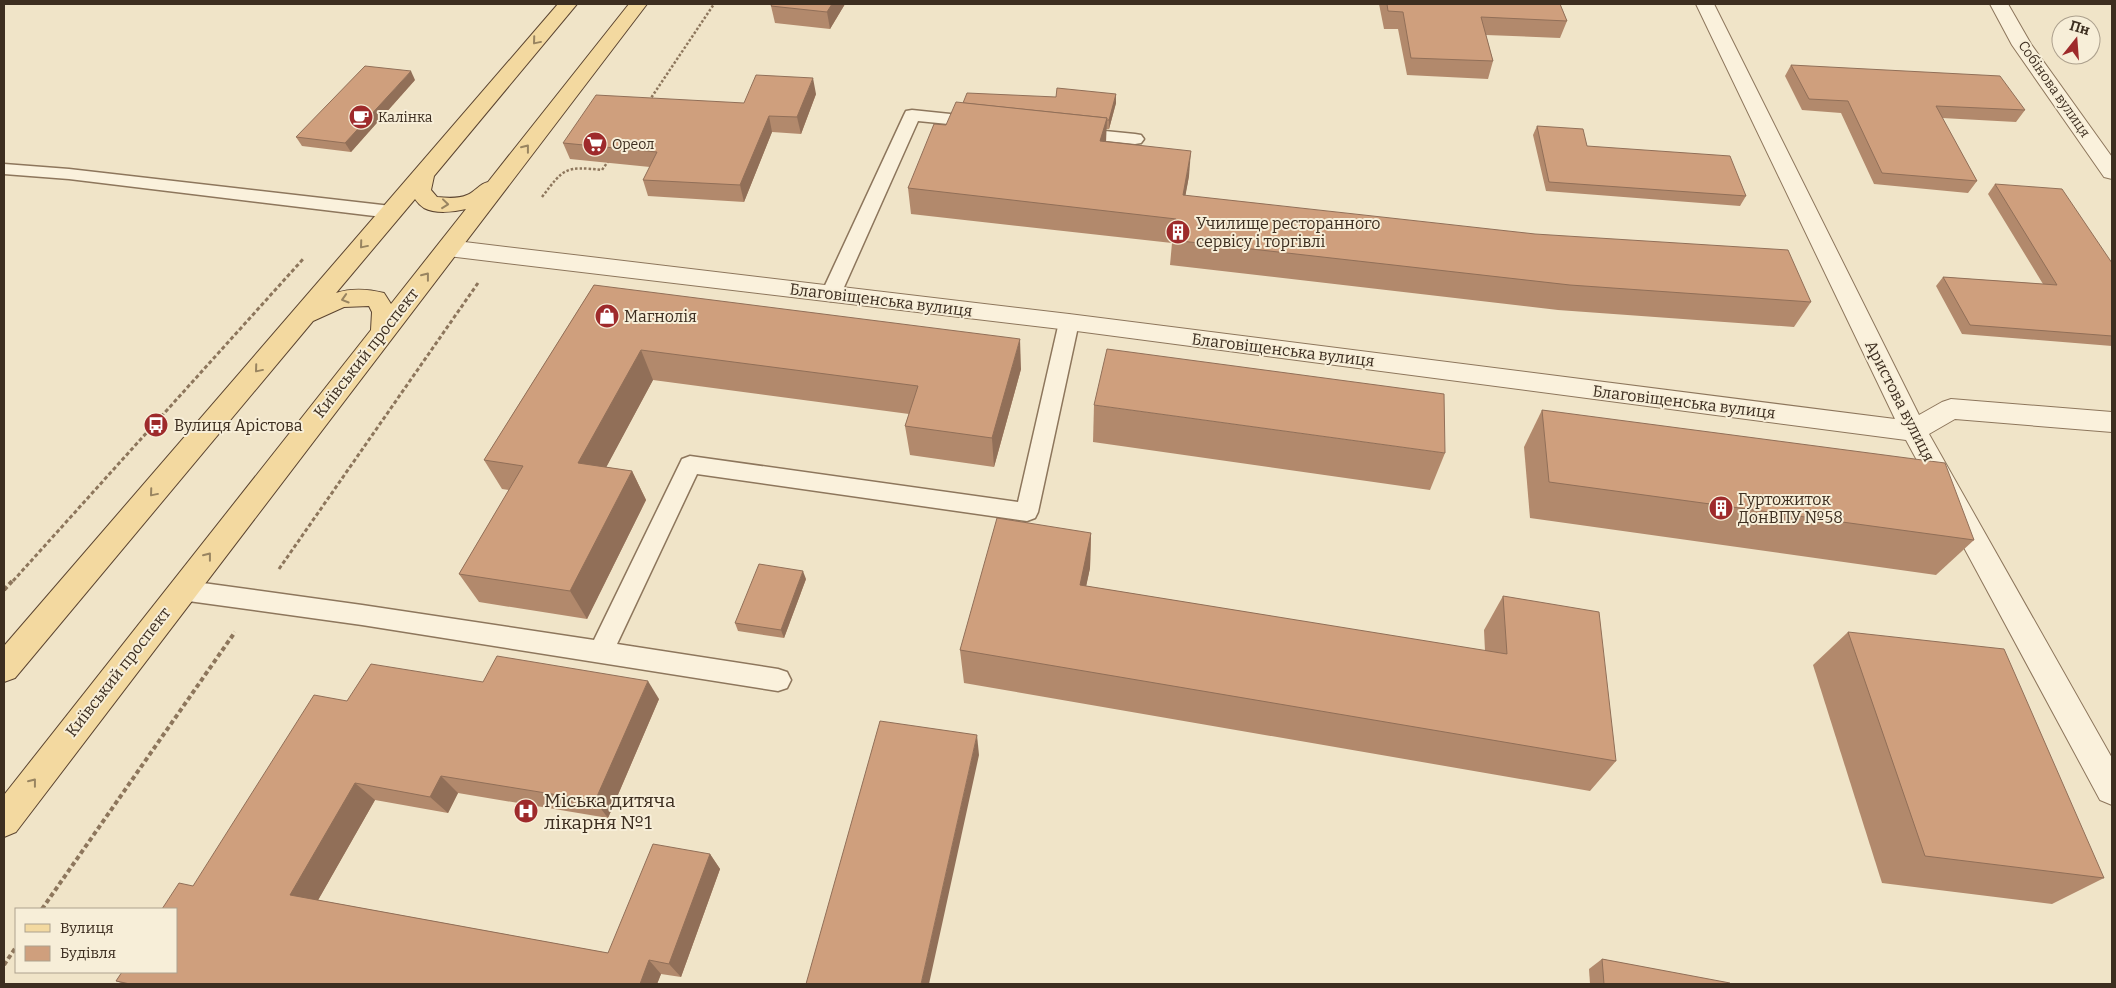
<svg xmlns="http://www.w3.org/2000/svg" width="2116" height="988" viewBox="0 0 2116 988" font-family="Bitter,serif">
  <rect width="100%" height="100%" fill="#f0e4c8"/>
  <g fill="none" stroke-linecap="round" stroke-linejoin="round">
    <defs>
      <g id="lane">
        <polygon points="912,110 979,117 985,118 987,122 985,126 979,127 918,121 841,294 838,299 831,301 824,299 821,294 904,115 906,111"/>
        <polygon points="1075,128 1135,134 1141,135 1144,139 1141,143 1135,144 1069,137 1067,133 1069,129"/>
        <polygon points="4,164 69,169 391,206 397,208 400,212 397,216 391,218 69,179 4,174"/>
        <polygon points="1069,315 1076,317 1079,322 1038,512 1035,518 1027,521 697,474 617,644 778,669 787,672 791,680 787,688 778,691 362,625 181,600 173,597 169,590 173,583 181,580 362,605 594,640 682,459 690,456 1018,502 1059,322 1062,317"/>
      </g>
      <g id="street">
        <polygon points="1696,4 1714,4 1919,415 1942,402 1951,399 2112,412 2112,432 1955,419 1929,434 2112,758 2112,805 2100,800 1906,440 1069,330 448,256 440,253 437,248 440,243 448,240 1069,314 1895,419"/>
        <polygon points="1990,4 2008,4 2031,44 2112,157 2112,179 2104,177 2012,45"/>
      </g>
      <path id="primary" d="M558,4h19l-143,172 -3,14 6,7c10,1 21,2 30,-2 8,-3 12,-11 21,-13l141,-178h18l-631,828 -12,5v-42l367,-465 1,-18 -3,-6 -25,1 -31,14 -298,357 -11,4v-36zM415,199c2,3 6,7 9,9 11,6 30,4 42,1l-75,95 -7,-11c-16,-4 -32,-5 -48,0z"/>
    </defs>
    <use href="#lane" stroke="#8d765c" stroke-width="3"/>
    <use href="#street" stroke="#8d765c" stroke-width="2"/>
    <use href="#primary" stroke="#5b4430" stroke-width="2"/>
    <g stroke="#8d765c" stroke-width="2.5" stroke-dasharray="2.5 2" stroke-linecap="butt">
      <polyline points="649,101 714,4"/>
      <path d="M542,197c22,-29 23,-31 60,-27l7,-10"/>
    </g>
    <g stroke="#8d765c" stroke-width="3" stroke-dasharray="4 2.5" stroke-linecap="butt">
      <polyline points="279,569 478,283"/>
      <polyline points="13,581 304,258"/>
    </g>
    <g stroke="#8d765c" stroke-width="4" stroke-dasharray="4.5 3" stroke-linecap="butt">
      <polyline points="4,590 14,579"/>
      <polyline points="42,909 235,632"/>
      <polyline points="4,965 16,947"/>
    </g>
    <use href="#lane" fill="#faf1dc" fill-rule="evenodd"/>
    <use href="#street" fill="#faf1dc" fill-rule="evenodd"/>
    <use href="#primary" fill="#f3d9a0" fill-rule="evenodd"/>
  </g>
  <g fill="#b2896c">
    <polygon points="772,4 845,4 830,29 775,23 771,6"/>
    <polygon points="1379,4 1560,4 1567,21 1560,38 1486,35 1493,61 1488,79 1407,75 1398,29 1384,29"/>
    <polygon points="1791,65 2025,110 2016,122 1942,118 1977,181 1968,193 1874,184 1841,113 1802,110 1785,76"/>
    <polygon points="415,80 351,152 302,146 296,137"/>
    <polygon points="816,94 801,134 772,132 744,202 648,196 643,180 650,167 570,159 563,143 744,103"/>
    <polygon points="1116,94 1116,103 1109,129 1106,129 1106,142 1189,176 1185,196 1811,302 1794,327 1558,310 1170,265 1172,243 911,214 908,188 946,125 963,103"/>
    <polygon points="1537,126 1587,146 1746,196 1740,206 1546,191 1533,135"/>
    <polygon points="1995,184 2112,263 2112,346 1962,334 1936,286 1943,277 2043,284 1988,194"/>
    <polygon points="594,285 1021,369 994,467 910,455 905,426 909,414 653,380 606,467 632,471 646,500 587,619 479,602 459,574 509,490 502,489 484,460"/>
    <polygon points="1094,405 1445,453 1430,490 1093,442"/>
    <polygon points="1542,410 1974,540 1936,575 1530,518 1524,447"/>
    <polygon points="1091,533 1090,568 1086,586 1485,651 1484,630 1503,596 1616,761 1590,791 964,683 960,650"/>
    <polygon points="806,579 784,638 738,631 735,623"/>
    <polygon points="1848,632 2104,878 2052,904 1882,883 1813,665"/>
    <polygon points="483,682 659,699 608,818 458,793 448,813 375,800 318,900 608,953 710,854 720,869 681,977 661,974 657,984 124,984 116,981 193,886 347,701"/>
    <polygon points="1602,959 1730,984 1590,984 1589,969"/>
  </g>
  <g fill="#916f58">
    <polygon points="832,4 845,4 830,29 827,12"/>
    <polygon points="411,71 415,80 351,152 345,143"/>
    <polygon points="813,78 816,94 801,134 797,117"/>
    <polygon points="1116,94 1116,103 1109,129 1109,120"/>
    <polygon points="769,116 772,132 744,202 740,185"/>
    <polygon points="1107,118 1106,143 1100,141"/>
    <polygon points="1191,151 1189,176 1181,220 1183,195"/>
    <polygon points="1020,339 1021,369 994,467 992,438"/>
    <polygon points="641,350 653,380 593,492 578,463"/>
    <polygon points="632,471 646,500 587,619 570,591"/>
    <polygon points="1091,533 1090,568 1079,620 1080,585"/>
    <polygon points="803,571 806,579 784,638 781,630"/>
    <polygon points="648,681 659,699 608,818 595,801"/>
    <polygon points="977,735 979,755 929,984 921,984"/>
    <polygon points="441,776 458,793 448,813 430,797"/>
    <polygon points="355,783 375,800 313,909 290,895"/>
    <polygon points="710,854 720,869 681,977 669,964"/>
    <polygon points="649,960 661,974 657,984 640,984"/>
  </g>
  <g fill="#cf9f7d" stroke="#916f58">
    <polygon points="772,4 832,4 827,12 771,6"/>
    <polygon points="1387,4 1560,4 1567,21 1481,17 1493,61 1411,58 1403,12 1388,11"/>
    <polygon points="1791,65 2000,76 2025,110 1936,106 1977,181 1882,173 1848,101 1809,99"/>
    <polygon points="365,66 411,71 345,143 296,137"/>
    <polygon points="756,75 813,78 797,117 769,116 740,185 643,180 657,152 563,143 596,95 744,103"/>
    <polygon points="1057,88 1116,94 1109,120 1106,120 1107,118 963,103 967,93 1056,97"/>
    <polygon points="956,102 1107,118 1100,141 1191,151 1183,195 1535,234 1788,250 1811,302 1570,285 1172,240 1176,219 908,188 934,124 946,125"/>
    <polygon points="1537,126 1583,129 1587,146 1730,156 1746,196 1549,182"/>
    <polygon points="1995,184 2062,189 2112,263 2112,336 1970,325 1943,277 2057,285"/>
    <polygon points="594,285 1020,339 992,438 905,426 918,386 641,350 578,463 632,471 570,591 459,574 523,466 484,460"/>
    <polygon points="1107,349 1444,394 1445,453 1094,405"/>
    <polygon points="1542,410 1945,463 1974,540 1549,482"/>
    <polygon points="997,518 1091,533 1080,585 1507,654 1503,596 1599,612 1616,761 960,650"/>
    <polygon points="759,564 803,571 781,630 735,623"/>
    <polygon points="1848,632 2004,649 2104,878 1925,856"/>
    <polygon points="497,656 648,681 595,801 441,776 430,797 355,783 290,895 608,953 653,844 710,854 669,964 649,960 640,984 130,984 116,981 122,972 176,972 176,909 162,909 179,883 193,886 314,695 347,701 371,664 483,682"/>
    <polygon points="880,721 977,735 921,984 806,984"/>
    <polygon points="1602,959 1730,983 1730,984 1604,984"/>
  </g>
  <defs><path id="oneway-chevron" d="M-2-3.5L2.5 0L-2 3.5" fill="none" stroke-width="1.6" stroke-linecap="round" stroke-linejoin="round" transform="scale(1.25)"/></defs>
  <g stroke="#988460">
    <use href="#oneway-chevron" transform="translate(536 41) rotate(130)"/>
    <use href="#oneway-chevron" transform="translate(526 148) rotate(-52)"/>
    <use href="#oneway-chevron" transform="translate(445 204) rotate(6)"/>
    <use href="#oneway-chevron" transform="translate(363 245) rotate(130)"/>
    <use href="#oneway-chevron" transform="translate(426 276) rotate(-52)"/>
    <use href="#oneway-chevron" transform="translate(345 299) rotate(163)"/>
    <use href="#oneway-chevron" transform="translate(258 369) rotate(130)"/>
    <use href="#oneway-chevron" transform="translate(153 493) rotate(130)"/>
    <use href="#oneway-chevron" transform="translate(208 556) rotate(-52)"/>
    <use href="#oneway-chevron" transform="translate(33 782) rotate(-52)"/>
  </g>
  <defs>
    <symbol id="cafe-disc" viewBox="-11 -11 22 22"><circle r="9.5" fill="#9e2a2b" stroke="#f7eed8"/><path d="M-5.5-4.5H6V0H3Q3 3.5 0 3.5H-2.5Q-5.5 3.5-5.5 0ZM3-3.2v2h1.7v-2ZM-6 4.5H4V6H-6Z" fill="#fff"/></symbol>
    <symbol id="supermarket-disc" viewBox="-11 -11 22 22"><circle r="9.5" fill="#9e2a2b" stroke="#f7eed8"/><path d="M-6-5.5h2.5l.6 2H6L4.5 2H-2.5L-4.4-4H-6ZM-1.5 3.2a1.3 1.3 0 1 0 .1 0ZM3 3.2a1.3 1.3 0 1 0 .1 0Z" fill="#fff"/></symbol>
    <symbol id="building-disc" viewBox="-11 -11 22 22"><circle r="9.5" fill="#9e2a2b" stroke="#f7eed8"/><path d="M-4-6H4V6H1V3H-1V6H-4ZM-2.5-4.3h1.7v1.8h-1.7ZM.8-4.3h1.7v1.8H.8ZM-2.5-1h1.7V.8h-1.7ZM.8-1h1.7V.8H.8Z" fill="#fff"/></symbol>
    <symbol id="shop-disc" viewBox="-11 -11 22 22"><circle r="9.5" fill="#9e2a2b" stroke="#f7eed8"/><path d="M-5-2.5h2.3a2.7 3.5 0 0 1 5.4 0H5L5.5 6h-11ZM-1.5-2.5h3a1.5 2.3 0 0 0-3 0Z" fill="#fff"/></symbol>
    <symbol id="bus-disc" viewBox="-11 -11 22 22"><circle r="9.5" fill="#9e2a2b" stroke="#f7eed8"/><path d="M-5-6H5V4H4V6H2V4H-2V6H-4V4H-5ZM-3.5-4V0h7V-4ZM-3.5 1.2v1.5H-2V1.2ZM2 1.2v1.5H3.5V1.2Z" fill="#fff"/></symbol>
    <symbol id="hospital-disc" viewBox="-11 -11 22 22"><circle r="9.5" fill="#9e2a2b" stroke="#f7eed8"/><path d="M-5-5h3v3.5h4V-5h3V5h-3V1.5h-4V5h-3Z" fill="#fff"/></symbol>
  </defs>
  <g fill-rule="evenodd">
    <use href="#cafe-disc" x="347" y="103" width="28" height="28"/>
    <use href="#supermarket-disc" x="581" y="130" width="28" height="28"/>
    <use href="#building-disc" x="1164" y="218" width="28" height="28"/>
    <use href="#shop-disc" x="593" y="302" width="28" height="28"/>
    <use href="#bus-disc" x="142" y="411" width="28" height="28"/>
    <use href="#building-disc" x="1707" y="494" width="28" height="28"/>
    <use href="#hospital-disc" x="512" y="797" width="28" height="28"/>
  </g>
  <g text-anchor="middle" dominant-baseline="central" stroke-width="4" stroke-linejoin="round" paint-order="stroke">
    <g font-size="14" fill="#3d2e20" stroke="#f7eed8">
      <text transform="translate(2054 89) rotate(55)">Собінова вулиця</text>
    </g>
    <g font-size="14" fill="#3d2e20" stroke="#f7eed8" text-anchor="start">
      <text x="378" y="117">Калінка</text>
      <text x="612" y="144">Ореол</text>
    </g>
    <g font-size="16" fill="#3d2e20" stroke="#f7eed8" text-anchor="start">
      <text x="1196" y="223">Училище ресторанного<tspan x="1196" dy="18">сервісу і торгівлі</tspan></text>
      <text x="624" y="316">Магнолія</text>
      <text x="174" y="425">Вулиця Арістова</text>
      <text x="1738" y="499">Гуртожиток<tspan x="1738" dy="18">ДонВПУ №58</tspan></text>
    </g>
    <g font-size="16" fill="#3d2e20" stroke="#f7eed8">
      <text transform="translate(881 300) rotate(7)">Благовіщенська вулиця</text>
      <text transform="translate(1283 350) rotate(7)">Благовіщенська вулиця</text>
      <text transform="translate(366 353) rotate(-52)">Київський проспект</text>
      <text transform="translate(1900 401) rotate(63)">Аристова вулиця</text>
      <text transform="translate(1684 402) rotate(7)">Благовіщенська вулиця</text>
      <text transform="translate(118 672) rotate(-52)">Київський проспект</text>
    </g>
    <g font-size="19" fill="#3d2e20" stroke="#f7eed8" text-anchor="start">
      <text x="544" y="800">Міська дитяча<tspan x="544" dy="22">лікарня №1</tspan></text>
    </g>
  </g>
  <rect width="2116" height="988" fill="none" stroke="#3d2e20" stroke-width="10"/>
  <rect x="15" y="908" width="162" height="65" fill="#f7eed8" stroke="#ada18e"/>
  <rect x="25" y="924" width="25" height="8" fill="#f3d9a0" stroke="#ada18e"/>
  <text x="60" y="933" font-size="15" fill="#3d2e20">Вулиця</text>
  <rect x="25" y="946" width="25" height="15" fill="#cf9f7d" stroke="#ada18e"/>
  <text x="60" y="958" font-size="15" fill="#3d2e20">Будівля</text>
  <g transform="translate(2076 40) rotate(17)"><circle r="24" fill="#f7eed8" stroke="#ada18e"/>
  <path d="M0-4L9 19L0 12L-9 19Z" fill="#9e2a2b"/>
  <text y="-8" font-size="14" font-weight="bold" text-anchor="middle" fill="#3d2e20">Пн</text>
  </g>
</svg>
